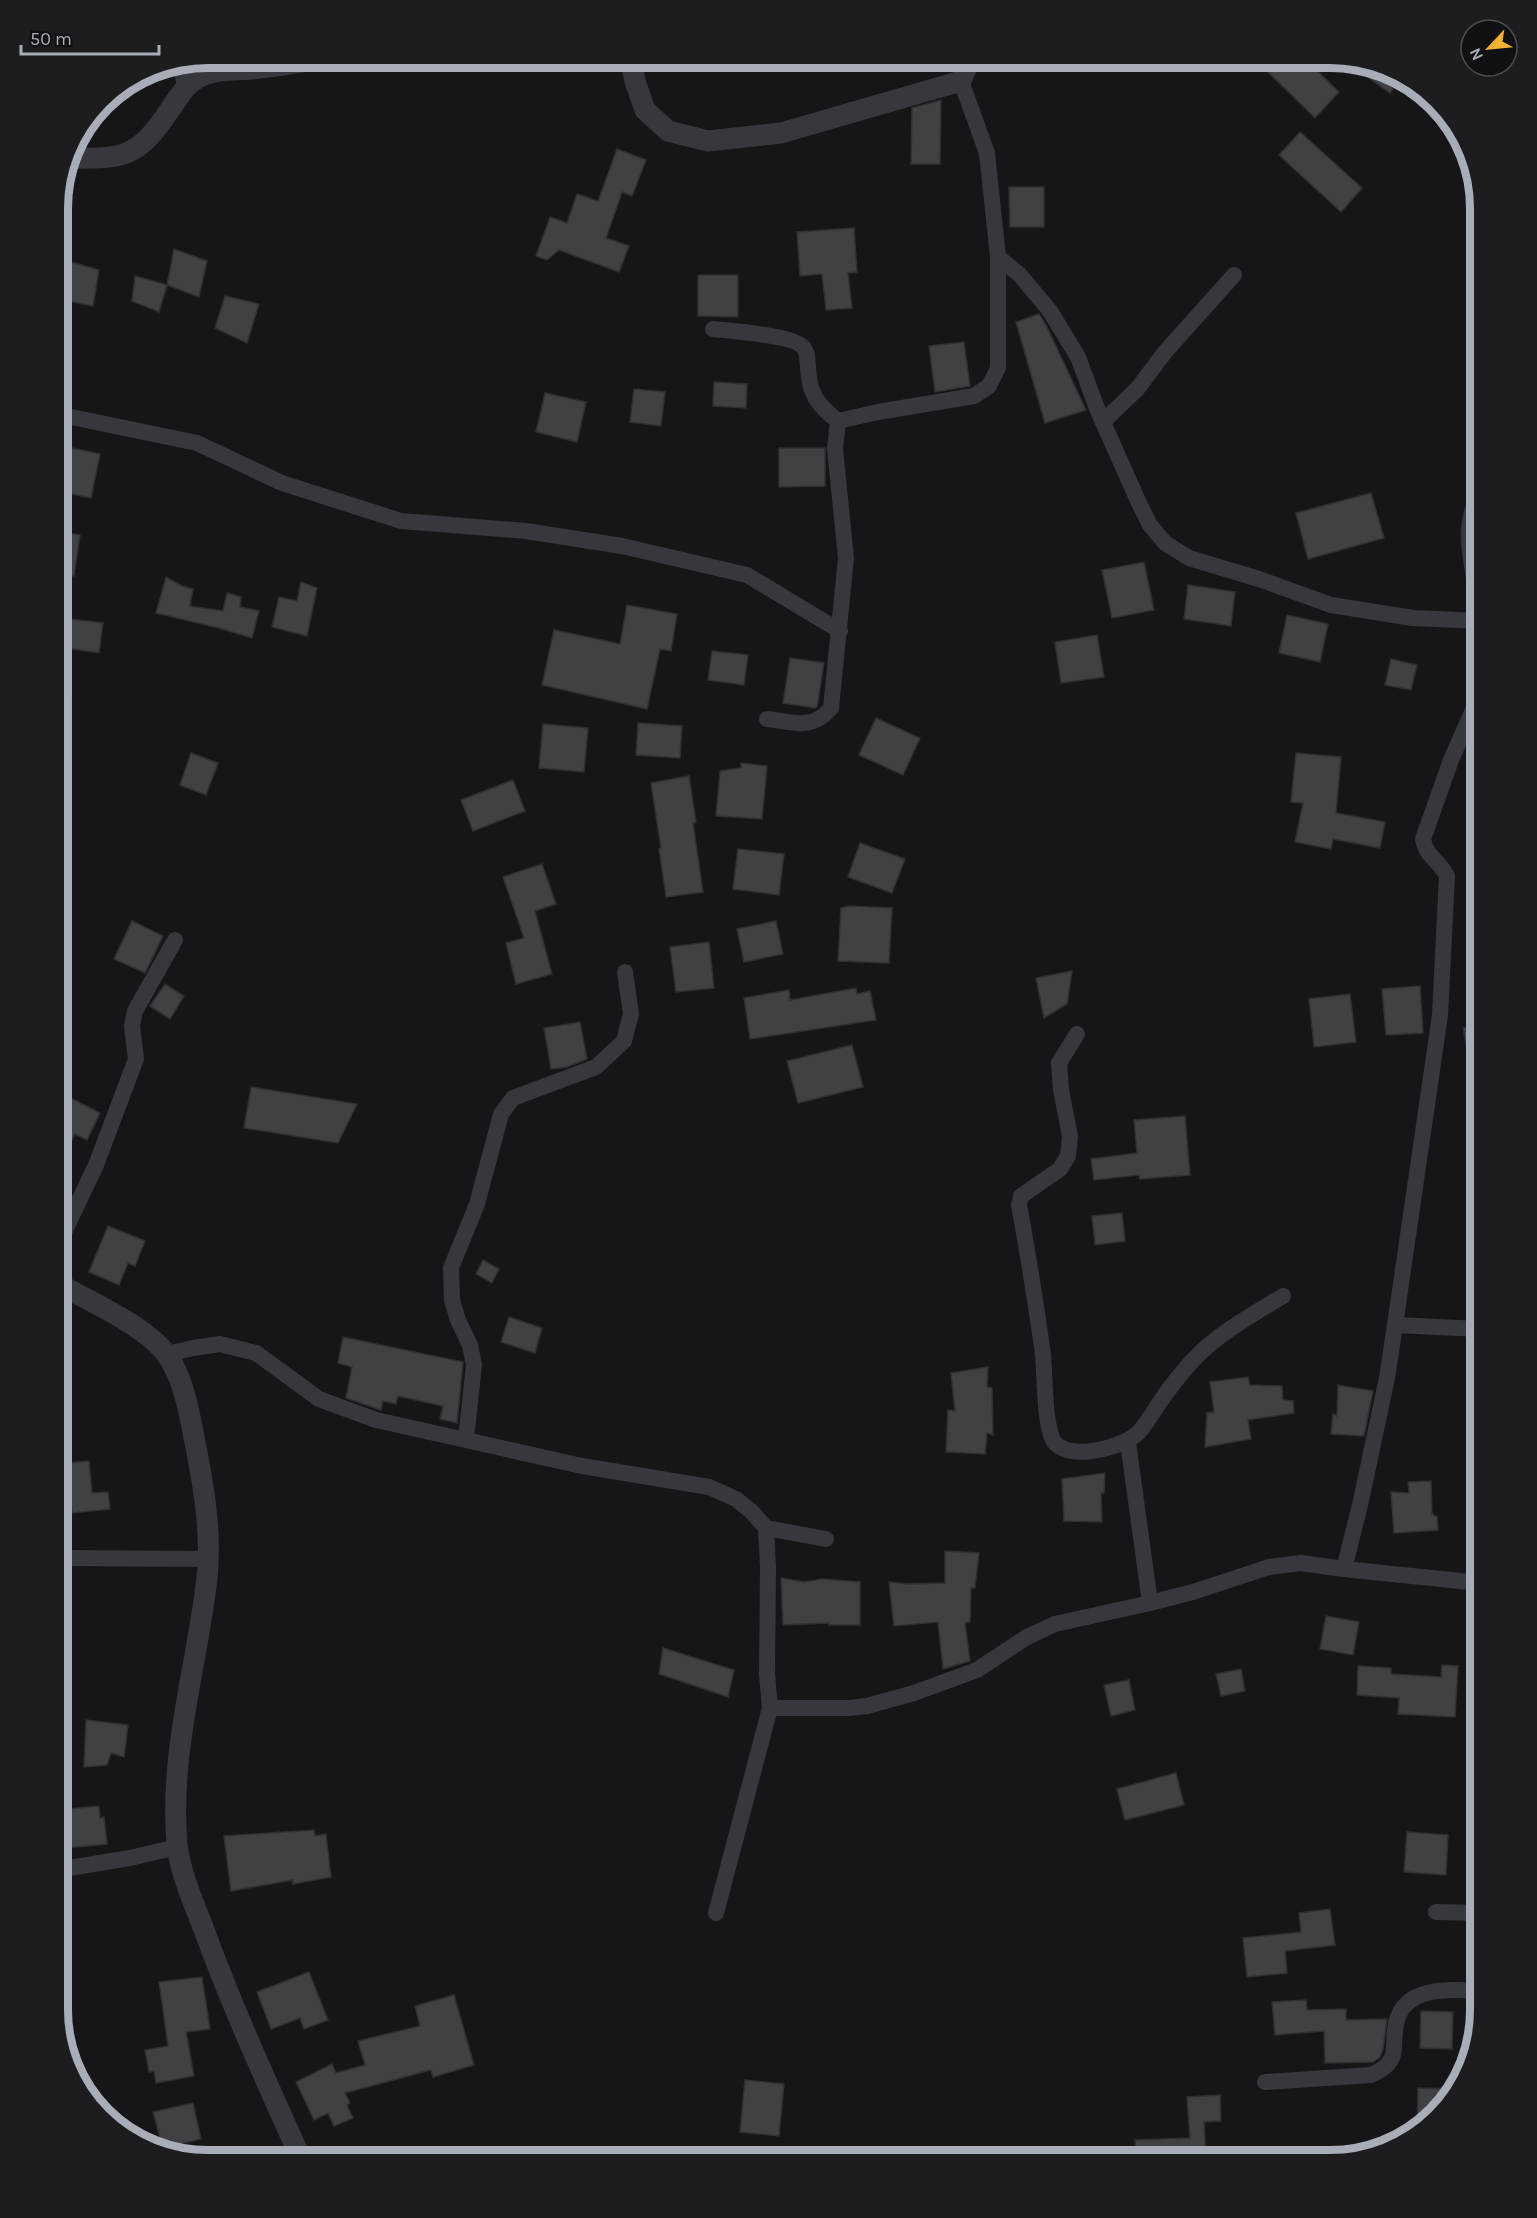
<svg xmlns="http://www.w3.org/2000/svg" width="1537" height="2218" viewBox="0 0 1537 2218" font-family="Karla,sans-serif">
  <rect width="100%" height="100%" fill="#161618"/>
  <g fill="#404145" stroke="#303034" stroke-width="1.5">
    <polygon points="1283,57 1303,57 1339,92 1315,118 1268,72"/>
    <polygon points="1350,61 1384,71 1402,76 1390,93 1348,63"/>
    <polygon points="941,100 940,164 911,164 912,108"/>
    <polygon points="1300,132 1362,188 1341,212 1279,155"/>
    <polygon points="617,149 646,160 632,196 622,192 606,238 629,246 619,272 559,250 547,260 536,256 550,217 567,223 577,194 598,201"/>
    <polygon points="1009,187 1044,187 1044,227 1010,227"/>
    <polygon points="854,228 857,272 848,273 852,308 826,310 822,274 800,276 797,232"/>
    <polygon points="174,249 207,261 199,297 167,285"/>
    <polygon points="71,262 99,270 93,306 64,300"/>
    <polygon points="698,275 738,275 738,317 698,316"/>
    <polygon points="135,276 167,285 159,312 132,301"/>
    <polygon points="225,296 259,304 247,343 215,328"/>
    <polygon points="1039,314 1046,325 1086,410 1045,423 1016,322"/>
    <polygon points="964,342 970,386 935,392 929,346"/>
    <polygon points="714,382 747,384 746,408 713,406"/>
    <polygon points="634,389 665,392 661,426 630,422"/>
    <polygon points="545,393 586,402 577,442 536,432"/>
    <polygon points="63,446 100,454 91,498 57,491 57,472"/>
    <polygon points="779,448 825,448 825,486 779,487"/>
    <polygon points="1371,493 1384,538 1308,559 1296,513"/>
    <polygon points="57,531 80,535 74,576 57,573"/>
    <polygon points="1144,562 1154,610 1112,618 1102,570"/>
    <polygon points="166,577 182,586 193,589 190,606 223,611 227,593 241,597 240,607 259,611 252,638 219,628 156,613"/>
    <polygon points="301,582 317,588 307,636 272,627 279,597 297,601"/>
    <polygon points="1188,585 1235,592 1231,626 1184,619"/>
    <polygon points="627,605 677,614 671,651 660,649 647,709 542,685 554,630 620,644"/>
    <polygon points="1287,615 1328,624 1320,662 1279,653"/>
    <polygon points="70,619 103,623 99,653 66,648"/>
    <polygon points="1097,635 1104,677 1061,683 1055,642"/>
    <polygon points="712,651 748,655 744,685 708,680"/>
    <polygon points="790,658 824,663 817,707 815,708 783,703"/>
    <polygon points="1391,659 1417,665 1411,690 1385,685"/>
    <polygon points="876,718 920,738 903,775 859,755"/>
    <polygon points="638,723 682,726 680,758 636,755"/>
    <polygon points="543,724 588,728 584,772 539,768"/>
    <polygon points="191,753 218,763 206,795 180,785"/>
    <polygon points="1296,753 1341,757 1336,813 1385,822 1380,848 1333,839 1331,849 1295,842 1303,803 1291,802"/>
    <polygon points="741,763 767,766 762,819 716,816 720,771 741,768"/>
    <polygon points="689,776 696,822 693,823 703,892 666,897 659,849 661,848 651,783"/>
    <polygon points="513,780 525,811 473,831 461,800"/>
    <polygon points="860,843 905,859 892,893 848,877"/>
    <polygon points="738,849 784,854 779,895 733,889"/>
    <polygon points="542,864 556,904 535,911 552,974 516,984 506,943 524,938 503,877"/>
    <polygon points="848,906 892,908 889,963 838,961 841,908"/>
    <polygon points="132,921 163,936 145,973 114,959"/>
    <polygon points="776,921 783,954 744,962 737,929"/>
    <polygon points="709,942 714,988 676,992 670,947"/>
    <polygon points="1072,971 1067,1004 1044,1018 1036,978"/>
    <polygon points="165,984 184,996 170,1019 150,1006"/>
    <polygon points="1420,986 1423,1033 1386,1035 1382,989"/>
    <polygon points="856,988 857,994 870,991 876,1020 750,1039 744,998 789,990 790,1000"/>
    <polygon points="1350,994 1356,1042 1314,1047 1309,999"/>
    <polygon points="580,1022 587,1059 567,1067 551,1069 544,1028"/>
    <polygon points="1480,1027 1480,1080 1473,1081 1463,1028"/>
    <polygon points="852,1045 863,1087 798,1103 787,1061"/>
    <polygon points="251,1087 357,1104 338,1143 244,1128"/>
    <polygon points="65,1095 100,1113 87,1140 75,1134 57,1171 57,1110"/>
    <polygon points="1185,1116 1190,1175 1140,1179 1139,1175 1094,1180 1091,1159 1137,1153 1134,1120"/>
    <polygon points="1122,1213 1125,1241 1095,1245 1092,1216"/>
    <polygon points="108,1226 145,1241 135,1266 128,1263 119,1285 89,1272"/>
    <polygon points="483,1260 499,1269 492,1283 476,1274"/>
    <polygon points="509,1317 542,1328 535,1353 501,1342"/>
    <polygon points="343,1337 463,1362 457,1423 440,1419 443,1406 398,1396 396,1404 383,1401 381,1410 346,1398 352,1367 338,1363"/>
    <polygon points="988,1367 987,1387 992,1388 993,1435 987,1433 985,1454 946,1452 948,1410 955,1411 951,1373"/>
    <polygon points="1248,1377 1250,1385 1282,1386 1283,1400 1293,1401 1294,1413 1248,1420 1251,1439 1205,1447 1207,1413 1214,1412 1210,1382"/>
    <polygon points="1338,1385 1373,1391 1364,1436 1331,1434 1333,1414 1337,1416"/>
    <polygon points="89,1461 92,1493 108,1492 110,1509 72,1513 67,1463"/>
    <polygon points="1105,1473 1104,1493 1101,1493 1102,1522 1064,1521 1062,1479"/>
    <polygon points="1431,1481 1432,1514 1437,1517 1438,1530 1394,1533 1391,1492 1409,1493 1408,1482"/>
    <polygon points="945,1551 979,1553 975,1588 971,1588 970,1622 965,1623 970,1661 943,1669 938,1622 894,1626 889,1582 908,1584 945,1583"/>
    <polygon points="781,1578 804,1582 822,1579 860,1582 860,1625 829,1625 829,1623 783,1625"/>
    <polygon points="1326,1616 1359,1622 1353,1655 1320,1649"/>
    <polygon points="663,1648 734,1670 728,1697 659,1674"/>
    <polygon points="1442,1665 1458,1666 1455,1717 1398,1714 1399,1698 1357,1695 1358,1666 1391,1668 1391,1674 1441,1677"/>
    <polygon points="1241,1669 1245,1691 1221,1696 1216,1674"/>
    <polygon points="1129,1680 1135,1710 1111,1716 1104,1685"/>
    <polygon points="86,1720 128,1725 124,1757 111,1753 107,1765 84,1767"/>
    <polygon points="1176,1773 1184,1805 1125,1820 1117,1789"/>
    <polygon points="99,1806 100,1818 104,1817 107,1844 57,1849 57,1810"/>
    <polygon points="314,1830 315,1836 326,1834 331,1877 293,1884 293,1880 231,1891 224,1836"/>
    <polygon points="1407,1832 1448,1835 1446,1875 1404,1872"/>
    <polygon points="1330,1909 1335,1945 1285,1951 1287,1973 1247,1977 1243,1938 1301,1932 1299,1913"/>
    <polygon points="309,1972 328,2020 304,2029 300,2018 271,2029 257,1992"/>
    <polygon points="202,1977 210,2029 186,2032 194,2076 156,2083 154,2071 149,2072 145,2050 168,2046 159,1982"/>
    <polygon points="454,1995 474,2065 433,2077 431,2070 345,2093 350,2103 347,2105 353,2118 334,2126 328,2113 314,2120 296,2082 332,2064 336,2073 365,2065 358,2041 420,2026 415,2006"/>
    <polygon points="1306,2000 1307,2010 1346,2009 1346,2020 1387,2019 1383,2049 1380,2057 1373,2062 1325,2063 1324,2031 1275,2035 1272,2002"/>
    <polygon points="1421,2011 1453,2012 1452,2049 1420,2048"/>
    <polygon points="745,2080 784,2084 779,2136 740,2132"/>
    <polygon points="1418,2088 1457,2089 1417,2128"/>
    <polygon points="1220,2095 1221,2121 1204,2122 1206,2161 1136,2161 1135,2140 1190,2138 1187,2097"/>
    <polygon points="193,2103 201,2139 163,2148 153,2112"/>
  </g>
  <g fill="none" stroke-linecap="round" stroke-linejoin="round">
    <g stroke="#37383d" stroke-width="16">
      <polyline points="180,62 185,86"/>
      <polyline points="961,81 987,153 998,257 1020,275 1050,311 1078,357 1098,411 1139,503 1150,525 1165,543 1189,558 1259,579 1331,605 1413,618 1480,621"/>
      <path d="M713,329c17,2 82,6 91,19 4,5 3,12 4,18 1,27 8,38 30,55"/>
      <polyline points="57,414 197,443 282,483 401,521 526,531 622,546 747,575 840,631"/>
      <polyline points="1103,422 1138,388 1165,352 1234,275"/>
      <path d="M1474,622c0,-9 2,-19 2,-29 -4,-37 -16,-64 4,-101"/>
      <path d="M767,719c27,3 45,12 64,-11l15,-150 -11,-109 3,-28 40,-9 96,-16 15,-10 9,-18v-111"/>
      <path d="M1077,1034l-18,29 2,27 9,46 -2,20 -8,13 -39,27 -2,9c9,49 17,99 24,149 2,22 1,67 10,86 13,23 71,8 86,-8 8,-9 14,-20 21,-30 10,-15 22,-30 34,-43 26,-27 58,-44 89,-63"/>
      <polyline points="57,1247 96,1165 136,1059 132,1026 135,1011 175,940"/>
      <polyline points="1395,1325 1480,1329"/>
      <polyline points="167,1354 193,1348 220,1344 256,1353 319,1399 376,1420 582,1466 709,1487 736,1499 752,1512 766,1528 768,1568 767,1674 770,1708 716,1913"/>
      <polyline points="466,1439 474,1365 470,1345 458,1320 452,1300 451,1268 477,1204 501,1114 513,1098 596,1067 624,1041 631,1014 625,972"/>
      <polyline points="1128,1442 1150,1603"/>
      <polyline points="766,1528 826,1539"/>
      <polyline points="57,1558 207,1559"/>
      <path d="M1480,1583l-136,-14 16,-64 27,-127 8,-53 45,-310 7,-139c-8,-16 -21,-19 -24,-37l28,-79 29,-66"/>
      <polyline points="770,1708 849,1708 867,1706 914,1693 977,1670 1027,1637 1055,1624 1150,1603 1193,1592 1269,1567 1301,1563 1344,1569"/>
      <polyline points="57,1870 130,1858 177,1847"/>
      <polyline points="1436,1912 1480,1913"/>
      <path d="M1265,2082l106,-7c35,-15 17,-31 27,-58 11,-31 56,-28 82,-26"/>
    </g>
    <g stroke="#37383d" stroke-width="21">
      <polyline points="630,57 635,81 645,110 668,131 708,141 781,133 961,81 971,57"/>
      <path d="M68,158c57,1 70,0 103,-50 8,-11 14,-23 27,-30 16,-9 36,-8 54,-9 24,-3 48,-5 72,-12"/>
      <path d="M57,1283c32,18 89,43 110,72 16,22 22,56 27,82 9,45 18,95 13,141 -10,88 -38,176 -30,266 2,25 17,60 26,83 29,80 64,156 99,234"/>
    </g>
  </g>
  <path d="M0 0H1537V2218H0ZM208 68H1330A140 140 0 0 1 1470 208V2010A140 140 0 0 1 1330 2150H208A140 140 0 0 1 68 2010V208A140 140 0 0 1 208 68Z" fill="#1d1d20" fill-rule="evenodd"/>
  <path fill="none" stroke="#a8adb8" stroke-width="8" d="M208 68H1330A140 140 0 0 1 1470 208V2010A140 140 0 0 1 1330 2150H208A140 140 0 0 1 68 2010V208A140 140 0 0 1 208 68Z"/>
  <g transform="translate(1489 48) rotate(244)"><circle r="28" fill="#111113" stroke="#4d4f55" stroke-width="1.5"/>
  <path d="M0-4.5L10 22L0 15L-10 22Z" fill="#f2b134"/>
  <text y="-9" font-size="16" font-weight="bold" text-anchor="middle" fill="#a8adb8">N</text>
  </g>
  <path d="M21 45v9h138v-9" fill="none" stroke="#a8adb8" stroke-width="3"/>
  <text x="30" y="45" font-size="18" fill="#a8adb8" stroke="#111113" stroke-width="4.5" paint-order="stroke">50 m</text>
</svg>
